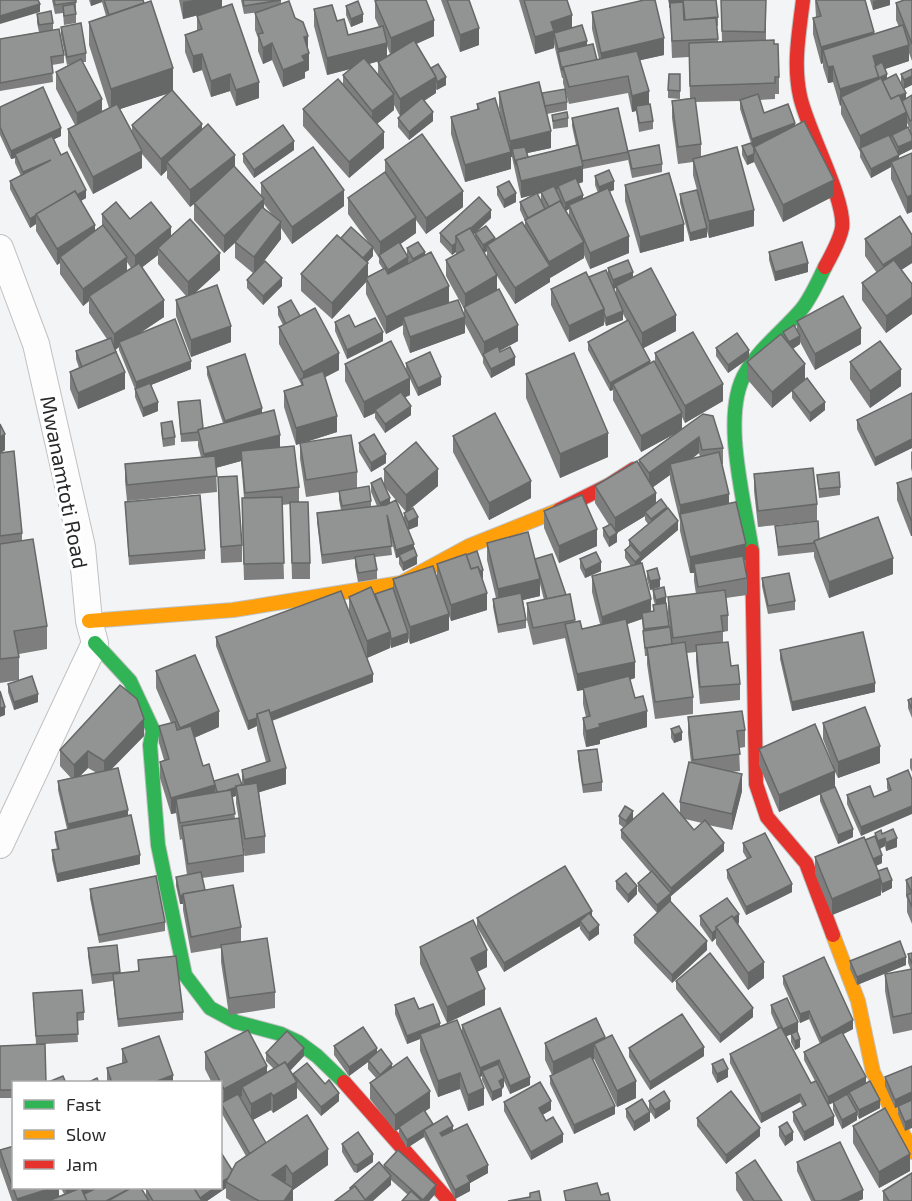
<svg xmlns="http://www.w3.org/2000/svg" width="912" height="1201" viewBox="0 0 912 1201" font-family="'Exo 2',sans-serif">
  <rect width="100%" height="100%" fill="#f3f4f5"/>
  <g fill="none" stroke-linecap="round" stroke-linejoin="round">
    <defs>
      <polyline id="street" points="0,248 36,344 82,547 89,621 95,643 0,845"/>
      <g id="fast">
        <path d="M752,551c-7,-48 -32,-137 -6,-179 13,-23 38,-42 55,-62 10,-12 17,-29 24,-43"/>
        <polyline points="95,643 130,681 153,730 150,745 158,845 185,975 210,1008 236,1022 281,1034 298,1042 317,1056 344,1082"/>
      </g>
      <g id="slow">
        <polyline points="89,621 233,610 401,583 469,546 559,510"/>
        <polyline points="833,935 858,1001 873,1072 912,1152"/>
      </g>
      <g id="jam">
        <path d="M803,0c-4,33 -10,64 -3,96 7,34 46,104 42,132 -2,12 -11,28 -17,39"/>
        <polyline points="559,510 609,485 634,469"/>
        <polyline points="752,551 756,784 767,817 806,863 833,935"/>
        <polyline points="344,1082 449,1201"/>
      </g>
    </defs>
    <use href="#street" stroke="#c1c1c2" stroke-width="28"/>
    <use href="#fast" stroke="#c1c1c2" stroke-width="16"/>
    <use href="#slow" stroke="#c1c1c2" stroke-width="16"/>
    <use href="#jam" stroke="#c1c1c2" stroke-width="16"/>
    <use href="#street" stroke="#fdfdfe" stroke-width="26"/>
    <use href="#fast" stroke="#30b455" stroke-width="14"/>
    <use href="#slow" stroke="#ff9f0a" stroke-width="14"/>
    <use href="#jam" stroke="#e5322d" stroke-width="14"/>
  </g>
  <g fill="#7e7e7e" fill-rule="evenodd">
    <polygon points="52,0 76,0 76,23 64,25 63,13 55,14"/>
    <path d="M89,0h54l30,90 29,40 59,66v-13l83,23 -52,38 -11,-16v11l-20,26 21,21 -19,19 -16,-17v-8l6,-7 -18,-15v-15l-11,10 -30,-33v-16l-4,3 -23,-29v-8l-6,6 -19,-22v14l-49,26 -25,-48v-17l7,-4 -19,-36v-17l15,-8 -4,1 -6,-30v-8l25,26v9h-3l19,49 7,-3 -20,-63v-23l17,-6 -4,-14 -11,4zM168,93l-36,32v6l-12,-22zM264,204l9,12 -9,-7z"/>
    <polygon points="179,0 222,0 222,7 259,98 236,106 230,91 211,97 202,70 193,73 185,52 185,35 197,31 197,16 198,15 183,19"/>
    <polygon points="241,0 281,0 281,4 295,18 308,51 309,70 305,72 305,78 283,87 272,60 263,64 258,51 258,38 255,30 255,13 259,12 244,14"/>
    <polygon points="441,0 469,0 479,45 460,52"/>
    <polygon points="519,0 567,0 572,28 587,45 597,60 599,59 592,29 592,12 664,55 640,60 653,121 653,129 639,132 636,111 632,112 628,93 569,104 563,83 563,78 562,78 554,44 554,48 535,54"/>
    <polygon points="668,0 716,0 718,17 718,26 717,26 718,42 722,42 721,0 766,0 766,40 774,44 779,77 779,94 775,94 775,99 759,100 764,113 795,126 834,196 783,222 754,162 747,165 742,155 742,146 751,143 740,109 740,101 695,102 701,144 701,156 754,226 709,238 707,231 707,237 690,241 680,203 680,194 697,190 693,175 693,162 678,164 672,118 672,101 690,98 689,57 672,58 670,8"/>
    <path d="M815,0l59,34 25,-7 -3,-7v-17l16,-3v61l-3,-8v8l-24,8 2,9 19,21 6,-4v54l-13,6v4l13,-6 -5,61 -16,-35v-12l-20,11 -11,-21v-5l-19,-38v-9l-1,1 -7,-24 -5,1 -5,-16v-4l-2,1 -8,-30v-16l3,-1zM907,123l3,6v4l-3,-5z"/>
    <polygon points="870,0 890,0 890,5 873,10"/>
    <path d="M375,1l59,35 -18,8 15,24 15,17 -10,5v3l-12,8 9,20 -24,19 -11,-13v-9l2,-2 -6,-11v5l-17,14 7,24 -35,30 -46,-52v-17l40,-24v-10l8,-6 -24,6 -13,-49v-17l23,12 11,14 31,-8 -4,-9zM387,46l3,8 -3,2zM379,61l-1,1v12l-9,-10z"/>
    <polygon points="346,6 363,22 351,27 346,15"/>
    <polygon points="37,14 53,23 53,30 64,55 64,63 52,65 53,82 0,91 0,39 39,32 37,23"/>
    <polygon points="912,69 904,89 901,83 901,74"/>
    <polygon points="680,74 680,99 668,98 668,90"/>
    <path d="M499,92l43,3 25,7v8l-20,4 4,34 -24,5 1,4 48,-12 -4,-19v-8l56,34v8l-45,9v13l-5,2 5,15 15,-6 -3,-8v-9l19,14 -4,1 19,62 -39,16 -6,-14v3l-34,20v4l-35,22 -18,-28v14l21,51 -18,10 15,14 -24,13 -8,-15v-5l-18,-34v9l-55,20 -7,-19v-9l-17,9 -20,-40v-12l-34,37 -31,-28v-17l40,-36 28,5 -21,-29v-16l37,-26v-12l78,47 -37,27 -10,-14v13l-16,11 7,11v-7l18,7 24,47 -4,2 19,12v-7l-18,-33v-16l10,-6v-2l-4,3 -12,-13v-9l51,-15 -18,17 2,3v-5l20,7 30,-13v-6l-5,-11v-8l14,-8 -13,4 -9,-41h-1v12l-46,13 -14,-48v-17l26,-7v-6l25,19 -3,-15zM541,193v8l4,8 -8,-15zM569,209v8l-3,-6zM373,249l6,9v5l4,6 -15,7 -1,-14 6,-6zM487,251v8l-3,-6z"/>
    <path d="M0,107l61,29 -7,3 7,16 25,43 -5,3 14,29 7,-4v-12l28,5 41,17 49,34 -26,24 37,48 -40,15 -15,-41v-16l10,-4 -28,-32v-9l-16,12 22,50 -26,17 53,35 -40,16 7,26 -15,6 -8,-20v-8l-16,-39v-3l-4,3 10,39 -47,20 -8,-20v-17l9,-4 -3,-9v-8l31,-12 -18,-26v-12l-6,5 -23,-32v-11l-3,2 -21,-34v-7l-6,4 -20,-39v-8l11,-5 -6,-13v-5l-4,1 -11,-24zM127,262l4,6 -4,3z"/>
    <polygon points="552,115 568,118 568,127 553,129"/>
    <polygon points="294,150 254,178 243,162 243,154"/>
    <polygon points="628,151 662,164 662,172 632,178 628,159"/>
    <polygon points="625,185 684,241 640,253 625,201"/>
    <polygon points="497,187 516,202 504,208 497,195"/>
    <polygon points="912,235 912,263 901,270 912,284 912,314 886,333 862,300 862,283 877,273 865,256 865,239"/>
    <polygon points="769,252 808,272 775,281 769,260"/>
    <path d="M608,268l25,9 43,54 -33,17 7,16 5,-1v-10l68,48 -38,22 -3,-6v12l41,19v16h-1l7,39 17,57 -2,1 3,17v17l-21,3 2,17v16l-5,1v10l8,24 9,18v16l-40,4 -4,-43v-9l-9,1 6,44v17l-38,5 -8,-55v-8h-2l-3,-37 -15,5 8,54 -5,2 5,18 12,29 -47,13v4l-14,3 -3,-13v-16l3,-1 -3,-13v-14l-6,1 -12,-53 -32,7 -6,-25v-17l17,-3 -4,-16v12l-17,4 3,20v8l-28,5 -5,-26v-8l3,-1 -9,-38v-17l48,18 31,34 9,27 7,7 18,-5 -8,-32v-16l39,-10 -6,-8v-8l4,-4v-6l19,-16 -3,-4v-4l-28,17v9l-8,5 -6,-11v-8l6,-3 -14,-22v-17l44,-21v-5l35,-26 -33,18 -28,-52v-10l-3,1 -22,-41v-8l39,-21 -4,-7v6l-17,6 -2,-5v4l-35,17 -18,-37v-16l38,-11 19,-3zM616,288v8l-2,-7zM699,453l1,4 -8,2zM670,475v5l10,41v10l10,42h4v8l2,13 -28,3v17l4,30 -6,-41 -13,-13v8l2,7h-2v6l-2,1 -10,-49v-2l37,-31 -11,-21 -11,-7 -3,-15z"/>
    <path d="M278,307l22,9 39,54 -14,7 12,55 -31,10 51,30v16l14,13v6l6,-1 -6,-14v-9l13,2v-16l54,17 -30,25 10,15 -10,4 9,34 -14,7 -4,-7v-7l-3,1 -6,-24 2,21 -17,2 2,13v9l-19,3 -3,-16v-7l-33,5 -5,-42v-9l24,-3 -2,-10v-8l-33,5 -6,-38v-16l-4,2 -12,-38v-16l17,-5v-2l-22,-40v-17l4,-2 -5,-10zM384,486l22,26 -2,1v6l-14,-16z"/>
    <polygon points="797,321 861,344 815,370 800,342 800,344 793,349 805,380 825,410 810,422 792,398 792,391 772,408 747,379 747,362 783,337 783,332 797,331"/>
    <polygon points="335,322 383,341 347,359 335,331"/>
    <polygon points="716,348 749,358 728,373 716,356"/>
    <polygon points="850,362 901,386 870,408 850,379"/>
    <polygon points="406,363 441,385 418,396 410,379 410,395 405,397 411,415 385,433 375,418 375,413 364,418 345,381 345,364 406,371"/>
    <polygon points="207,367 262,413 280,447 299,487 299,502 310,563 310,579 292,579 290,504 282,505 284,579 244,580 242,515 244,498 241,461 216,468 217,492 127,501 125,481 125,464 201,457 198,446 198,441 181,442 178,402 203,428 223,423 207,375"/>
    <polygon points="526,374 608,457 560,478 526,398"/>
    <polygon points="912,393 912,448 875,466 857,429 857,420"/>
    <polygon points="161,423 175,437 175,445 163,447 161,431"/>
    <polygon points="0,424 5,450 2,452 22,533 22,541 47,626 47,649 19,654 19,680 0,683"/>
    <polygon points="453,436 531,498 489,520 453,452"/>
    <polygon points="359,443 386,463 371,472 359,452"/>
    <polygon points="912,451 912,472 911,468 911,452"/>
    <polygon points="754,474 817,504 817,521 758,527 754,491"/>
    <polygon points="817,475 840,487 840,495 819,498"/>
    <polygon points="218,477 242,545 242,562 221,563"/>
    <polygon points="912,478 911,536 897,500 897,483"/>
    <polygon points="125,502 205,550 205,559 129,565"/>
    <polygon points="544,511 597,546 559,563 544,528"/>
    <polygon points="775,526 893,574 829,598 814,557 814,552 778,556"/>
    <polygon points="580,559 601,571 585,578 580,568"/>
    <polygon points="437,564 483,578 482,579 487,610 451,621 449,616 449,630 410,644 408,638 408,642 391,648 390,645 390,648 367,658 359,637 373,682 272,721 286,784 259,792 265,836 265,853 245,856 236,803 236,796 232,797 235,818 244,855 244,872 202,878 205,890 241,927 241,942 275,992 275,1008 229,1015 221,962 221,948 191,953 183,910 183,904 180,904 176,886 176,877 187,875 182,839 180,840 176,813 171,814 160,778 160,762 164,760 159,743 159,726 171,723 156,688 156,671 219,727 194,738 203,766 214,781 242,785 242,770 266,762 257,730 257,726 248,730 216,646 216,637 349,610 349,597 375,598 375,594 393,589 393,579 437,579"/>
    <polygon points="647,571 660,587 650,590 647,579"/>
    <polygon points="762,578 795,601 795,610 768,614 762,586"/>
    <polygon points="780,650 875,692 792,711 780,659"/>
    <polygon points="8,684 38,702 14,710 8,692"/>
    <polygon points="912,698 912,718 908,708 908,700"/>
    <path d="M688,717l57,13v17l-6,1 1,23 -10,1 12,19 -10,39 -24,-5 16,26 -53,45 -1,6 37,48 -35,33 -38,-40v-8l23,-22 -19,-22v-8l12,-11 -29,-34v-8l3,-2 -5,-4v-8l14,4 47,-6v-12l11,-39 -3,-29zM685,819l17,4 -8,7z"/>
    <polygon points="823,723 880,763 838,778 835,772 835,787 853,837 838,844 820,801 820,794 779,812 759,765 759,749 833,765 823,739"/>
    <polygon points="671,729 682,740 674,743 671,738"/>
    <path d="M144,736l-33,33 17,46 12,49 -83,18 -5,-23v-9l5,-1 -2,-9v-8l12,-3 -9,-39v-9l13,-3 -11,-12v-16zM88,768l9,5 -18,4z"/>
    <polygon points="578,751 602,782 602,791 583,793 578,759"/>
    <polygon points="912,758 912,772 910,768 910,759"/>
    <polygon points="908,770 861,836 847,804 847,795 874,797 888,791 887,788 887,779"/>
    <polygon points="875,833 882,834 897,847 886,851 885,846 880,849 882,863 876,866 878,871 892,888 882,893 881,890 881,895 832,915 815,874 815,857 875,837"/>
    <polygon points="743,843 792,892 746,915 727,878 727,870 747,859 743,852"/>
    <polygon points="912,877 912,924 907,912 907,899 906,896 906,880"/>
    <polygon points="616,881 637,894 628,903 616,889"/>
    <polygon points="90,889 165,922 165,931 99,943 90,898"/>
    <polygon points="592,916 599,934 589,941 580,929 580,926 504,972 477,927 477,918"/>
    <polygon points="700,916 739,923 737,924 764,978 748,990 716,944 716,938 712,942 700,925"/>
    <polygon points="117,945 120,973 138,971 138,960 183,1012 183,1020 118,1027 113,981 92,984 88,956 88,948"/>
    <polygon points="420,947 487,967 477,972 485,1005 447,1023 420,964"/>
    <polygon points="912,953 912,1030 893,1034 885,991 885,974 911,970 908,963 908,954"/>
    <polygon points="850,961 906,965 857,985 850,969"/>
    <polygon points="783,976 853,1029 843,1034 866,1083 880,1108 859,1119 857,1115 857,1120 842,1129 833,1110 833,1103 828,1105 834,1125 804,1141 793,1121 793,1112 803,1107 800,1102 761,1123 730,1063 730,1054 778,1029 771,1013 771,1005 798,1031 797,1031 800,1047 795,1050 791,1042 791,1034 786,1036 811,1083 815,1081 804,1060 804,1052 820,1044 809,1019 800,1023 783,984"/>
    <polygon points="676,981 753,1017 720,1043 676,989"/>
    <polygon points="33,993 84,1012 84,1020 77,1021 78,1042 45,1044 14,1083 14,1098 0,1098 0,1046 36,1044"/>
    <polygon points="395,1005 419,1009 440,1026 462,1032 462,1025 530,1085 510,1094 504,1081 504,1087 502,1088 502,1096 492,1101 482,1080 482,1076 480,1077 467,1046 484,1105 468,1111 460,1089 438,1097 420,1051 420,1039 407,1044 395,1014"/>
    <polygon points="605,1038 636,1098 617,1107 594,1059 593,1059 615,1114 574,1134 550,1084 550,1076 552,1075 545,1060 545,1043"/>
    <polygon points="334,1046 377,1052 392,1067 430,1108 425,1111 433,1125 453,1131 488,1173 470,1183 470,1191 455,1199 424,1137 407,1148 399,1135 399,1129 395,1131 370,1099 370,1083 376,1078 368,1069 368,1062 349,1076 334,1055"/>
    <polygon points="629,1048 704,1056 650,1090 629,1057"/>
    <polygon points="122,1049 173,1083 107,1083 107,1068 122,1063"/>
    <polygon points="205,1052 267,1073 274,1069 266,1061 266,1053 304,1056 290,1071 293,1075 339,1101 321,1116 297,1088 297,1098 273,1113 271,1110 253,1120 266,1143 328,1165 293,1190 293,1201 231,1201 226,1198 226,1188 207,1201 12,1201 0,1167 0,1150 59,1188 59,1196 64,1194 61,1188 141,1188 146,1196 146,1189 232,1170 246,1156 221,1112 221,1103 223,1102 220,1098 220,1083 212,1083 205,1069"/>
    <polygon points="712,1064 728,1077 717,1083 712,1073"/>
    <polygon points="912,1066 905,1131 898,1114 898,1107 895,1108 885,1086 885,1077"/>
    <polygon points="649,1101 670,1109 655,1119 649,1109"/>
    <polygon points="504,1102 551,1110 542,1115 546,1121 563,1142 531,1160 504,1111"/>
    <polygon points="626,1109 650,1121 634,1131 626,1117"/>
    <polygon points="697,1118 760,1136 726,1164 697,1126"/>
    <polygon points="853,1126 910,1171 879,1188 853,1143"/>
    <polygon points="779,1127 793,1140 785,1146 779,1136"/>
    <polygon points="342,1144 373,1162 357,1173 354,1172 342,1152"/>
    <polygon points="797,1162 863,1199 858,1201 811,1201 797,1171"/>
    <polygon points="384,1165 436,1193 429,1201 402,1201 408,1195 391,1180 391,1185 350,1190 350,1188 384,1168"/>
    <polygon points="736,1173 782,1201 743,1201 736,1190"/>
    <polygon points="883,1191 912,1201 883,1201"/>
  </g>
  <g fill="#666767">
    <polygon points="91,0 102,0 102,2 91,6"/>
    <polygon points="193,0 222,0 222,9 183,19 183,2"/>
    <polygon points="669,0 683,0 683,5 669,8"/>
    <polygon points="877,0 890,0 890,5 873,10 873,1"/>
    <polygon points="40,4 40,12 0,24 0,16"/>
    <polygon points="363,14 363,22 351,27 351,19"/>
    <polygon points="572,15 572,32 554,35 554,48 535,54 535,37 551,22"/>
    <polygon points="434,20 434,36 391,55 391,38"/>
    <polygon points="479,28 479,45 460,52 460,35"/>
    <polygon points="874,32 874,48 823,50 823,63 821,64 821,47"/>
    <polygon points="308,36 308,52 304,37"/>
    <polygon points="664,38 664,55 601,69 601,53"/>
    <polygon points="587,41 587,50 558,53 558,49"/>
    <polygon points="272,43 272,60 263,64 263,48"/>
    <polygon points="387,43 387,59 327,75 327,58"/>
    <polygon points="909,45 909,61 876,72 873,56"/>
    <polygon points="309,53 309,70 305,72 305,78 283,87 283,70 302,56"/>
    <polygon points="202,54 202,70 193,73 193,56"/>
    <polygon points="833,66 833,82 828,83 828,67"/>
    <polygon points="173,68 173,92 111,112 111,89"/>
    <polygon points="230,74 230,91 211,97 211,81"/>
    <polygon points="887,74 887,83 841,97 841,105 840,106 840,89"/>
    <polygon points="912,76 912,85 904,89 904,80"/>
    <polygon points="436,77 436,93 400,116 400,99"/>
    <polygon points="446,77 446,85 437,90 437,82"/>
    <polygon points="259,82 259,98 236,106 236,90"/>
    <polygon points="649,91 649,108 636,106 636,111 632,112 632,96"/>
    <polygon points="906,93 906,102 891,101"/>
    <polygon points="394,94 394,110 372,128 372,111"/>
    <polygon points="102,99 102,116 77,129 77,113"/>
    <polygon points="433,112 433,121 409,140 409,132"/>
    <polygon points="907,112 907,129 862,151 860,148 860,152 860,136"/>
    <polygon points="795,123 795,132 752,147 752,139"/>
    <polygon points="202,124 202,140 167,162 167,170 161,176 161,159"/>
    <polygon points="61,128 61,136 16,157 15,154 15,158 11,159 11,151"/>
    <polygon points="551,131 551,148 514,156 512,149 512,157 511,157 511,169 465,182 465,165 510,152 510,141"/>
    <polygon points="384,132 384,148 349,178 349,162"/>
    <polygon points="294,141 294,150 254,178 254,170"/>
    <polygon points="912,141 912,149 898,156 898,147"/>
    <polygon points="142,151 142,168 93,194 93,177"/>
    <polygon points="754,154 754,162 747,165 747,157"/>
    <polygon points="235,155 235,172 190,207 190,190"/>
    <polygon points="899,155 899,164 891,162 891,167 871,178 871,169"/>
    <polygon points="51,160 23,180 23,172"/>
    <polygon points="583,166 583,182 559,188 558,186 558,189 521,198 521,181"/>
    <polygon points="834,180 834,196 783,222 783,205"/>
    <polygon points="614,181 614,190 599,196 599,187"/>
    <polygon points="86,190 86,198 41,222 37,216"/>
    <polygon points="344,190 344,206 292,244 292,227"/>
    <polygon points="463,191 463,207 426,234 426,218"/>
    <polygon points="516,193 516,202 504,208 504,200"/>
    <polygon points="583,195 583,203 569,205 569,209 565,211 565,203"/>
    <polygon points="912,195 912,212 907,214 907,197"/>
    <polygon points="264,199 264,215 224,253 224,236"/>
    <polygon points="491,210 491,218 461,246 458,241"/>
    <polygon points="754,210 754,226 709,238 709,221"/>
    <polygon points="36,216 36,224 30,228 30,219"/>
    <polygon points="416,217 416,233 381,258 380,256 380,242"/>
    <polygon points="281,222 281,239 254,274 254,257"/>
    <polygon points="684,224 684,241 640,253 640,237"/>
    <polygon points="95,225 95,241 60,257 60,263 57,265 57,249"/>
    <polygon points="171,227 171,244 158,248 158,255 135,273 135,256"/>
    <polygon points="707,228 707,237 690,241 690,233"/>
    <polygon points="629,236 629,253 590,269 590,253"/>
    <polygon points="495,238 495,247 487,245 487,251 483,254 483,245"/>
    <polygon points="584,242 584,258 550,278 550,282 515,304 515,288 549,266 549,262"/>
    <polygon points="456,243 456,252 452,255 452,246"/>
    <polygon points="912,246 912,263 883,282 883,265"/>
    <polygon points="373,247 373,256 362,268 362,260"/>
    <polygon points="425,252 425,260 413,268 413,259"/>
    <polygon points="220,253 220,270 188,299 188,282"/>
    <polygon points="127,257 127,273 89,296 89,301 83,306 83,289"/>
    <polygon points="408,257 408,265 388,278 388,270"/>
    <polygon points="368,263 368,279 366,278 366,282 332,319 332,303"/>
    <polygon points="808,263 808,272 775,281 775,272"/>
    <polygon points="633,272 633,281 616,286 616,288 613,289 613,280"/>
    <polygon points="497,275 497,292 465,308 465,294"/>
    <polygon points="282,278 282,286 263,305 263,296"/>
    <polygon points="449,286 449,302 405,324 403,317 403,325 386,334 386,317"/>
    <polygon points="912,297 912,314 886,333 886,316"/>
    <polygon points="164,300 164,317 121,346 119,342 119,347 114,351 114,334"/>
    <polygon points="604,309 604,325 569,342 569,326"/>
    <polygon points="623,311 623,320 606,326 606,318"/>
    <polygon points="676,315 676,331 642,349 642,333"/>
    <polygon points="465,317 465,333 410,353 410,337"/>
    <polygon points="518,325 518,341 485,358 484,355 484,342"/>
    <polygon points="231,326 231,342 191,357 191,340"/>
    <polygon points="861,328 861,344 815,370 815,354"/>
    <polygon points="383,332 383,341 347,359 347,350"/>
    <polygon points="800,336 800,344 789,351 789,342"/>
    <polygon points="749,350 749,358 728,373 728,365"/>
    <polygon points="339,353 339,370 303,389 303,372"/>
    <polygon points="515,357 515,365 491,378 491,369"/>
    <polygon points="191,361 191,369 136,391 136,382"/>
    <polygon points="650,361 650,370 613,384 613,390 610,391 610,383"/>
    <polygon points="805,364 805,380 772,408 772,392"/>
    <polygon points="901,369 901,386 870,408 870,391"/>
    <polygon points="125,372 125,389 78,409 78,393"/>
    <polygon points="441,377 441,385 418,396 418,388"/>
    <polygon points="410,378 410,395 376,412 375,410 375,413 364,418 364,402"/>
    <polygon points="723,384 723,401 685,423 685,406"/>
    <polygon points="158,402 158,411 143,417 143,408"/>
    <polygon points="825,402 825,410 810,422 810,413"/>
    <polygon points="411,406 411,415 385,433 385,424"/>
    <polygon points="262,408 262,416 225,429 225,421"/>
    <polygon points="682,413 682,430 641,452 641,436"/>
    <polygon points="337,416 337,432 296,445 296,428"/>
    <polygon points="608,433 608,457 560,478 560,454"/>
    <polygon points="5,434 5,450 0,453 0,437"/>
    <polygon points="280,435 280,451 241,451 241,461 204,471 204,454"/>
    <polygon points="699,437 699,453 672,473 670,464 670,475 649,490 649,473"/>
    <polygon points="912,439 912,448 875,466 875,458"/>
    <polygon points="386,454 386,463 371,472 371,463"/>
    <polygon points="438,469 438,486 406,512 406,495"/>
    <polygon points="531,481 531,498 489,520 489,503"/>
    <polygon points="656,493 656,509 645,512 645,516 615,534 615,518"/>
    <polygon points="729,494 729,510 680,514 680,521 680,505"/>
    <polygon points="390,498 390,506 380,511 380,503"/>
    <polygon points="667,507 667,515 651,528 651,519"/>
    <polygon points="418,517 418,526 408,530 408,522"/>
    <polygon points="912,519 912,536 911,536 911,520"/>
    <polygon points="678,521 678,530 641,561 641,565 635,570 635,562 640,558 640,553"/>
    <polygon points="597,529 597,546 559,563 559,546"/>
    <polygon points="617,533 617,542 609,547 609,538"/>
    <polygon points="414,544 414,552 399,555 399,557 396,558 396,550"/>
    <polygon points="746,544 746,560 695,572 694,564 694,573 690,573 690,557"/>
    <polygon points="417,556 417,564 403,571 403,563"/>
    <polygon points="893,558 893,574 829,598 829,582"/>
    <polygon points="601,562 601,571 585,578 585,570"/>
    <polygon points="483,570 483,578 472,582 472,574"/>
    <polygon points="540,579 540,596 498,606 498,589"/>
    <polygon points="660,579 660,587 650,590 650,581"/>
    <polygon points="487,593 487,610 451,621 451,605"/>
    <polygon points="666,597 666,606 656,609 656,600"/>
    <polygon points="651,599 651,615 642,613 642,619 602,633 602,617"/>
    <polygon points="449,614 449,630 410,644 410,627"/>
    <polygon points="390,632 390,648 367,658 367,641"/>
    <polygon points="408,633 408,642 391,648 391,639"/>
    <polygon points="635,662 635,678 577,691 577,674"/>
    <polygon points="373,674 373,682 260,725 258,718"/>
    <polygon points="875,683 875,692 792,711 792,702"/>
    <polygon points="38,694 38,702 14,710 14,702"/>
    <polygon points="5,707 5,715 0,717 0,708"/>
    <polygon points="219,711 219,727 180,744 180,728"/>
    <polygon points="647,711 647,727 600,740 600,744 586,747 586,731 599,724"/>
    <polygon points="257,718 257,726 248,730 248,721"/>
    <polygon points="144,719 144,736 104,777 104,761"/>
    <polygon points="682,732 682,740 674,743 674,735"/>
    <polygon points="880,746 880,763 838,778 838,762"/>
    <polygon points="88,751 88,768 74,782 74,765"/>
    <polygon points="286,768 286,784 244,797 244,780"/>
    <polygon points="835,771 835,788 779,812 779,795"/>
    <polygon points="742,774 742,791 732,830 732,814"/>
    <polygon points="215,785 215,801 176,799 176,813 171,814 171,798"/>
    <polygon points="236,787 236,796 218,802 218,793"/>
    <polygon points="912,806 912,814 861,836 861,827"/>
    <polygon points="128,810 128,819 68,832 68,824"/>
    <polygon points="633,811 633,820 626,829 626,821"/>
    <polygon points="853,829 853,837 838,844 838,835"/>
    <polygon points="885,838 885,846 878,849 878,841"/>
    <polygon points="897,838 897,847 886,851 886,843"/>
    <polygon points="724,843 724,851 671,896 671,888"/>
    <polygon points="140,855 140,864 57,882 57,874"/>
    <polygon points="882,855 882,863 871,868 871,859"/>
    <polygon points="881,878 881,895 832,915 832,899"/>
    <polygon points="892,880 892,888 882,893 882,884"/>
    <polygon points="792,884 792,892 746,915 746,907"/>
    <polygon points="637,886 637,894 628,903 628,895"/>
    <polygon points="671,893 671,901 657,913 657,905"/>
    <polygon points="183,895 183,904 180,904 180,896"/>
    <polygon points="592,911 592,920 580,921 580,926 504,972 504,963"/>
    <polygon points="739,914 739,923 721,935 717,929"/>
    <polygon points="599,925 599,934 589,941 589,933"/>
    <polygon points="716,930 716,938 712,942 712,933"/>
    <polygon points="707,941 707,950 672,983 672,975"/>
    <polygon points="487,950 487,967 471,975 471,958"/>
    <polygon points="906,957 906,965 857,985 857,977"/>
    <polygon points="764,962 764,978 748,990 748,973"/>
    <polygon points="485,989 485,1005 447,1023 447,1007"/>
    <polygon points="753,1008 753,1017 720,1043 720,1035"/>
    <polygon points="809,1011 809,1019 800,1023 800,1014"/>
    <polygon points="853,1020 853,1029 821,1046 821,1038"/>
    <polygon points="798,1022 798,1031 783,1038 783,1029"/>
    <polygon points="440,1023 440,1031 420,1034 420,1039 407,1044 407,1036"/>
    <polygon points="605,1037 605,1053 594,1044 594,1059 553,1078 553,1062"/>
    <polygon points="800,1039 800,1047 795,1050 795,1041"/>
    <polygon points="704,1047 704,1056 650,1090 650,1082"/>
    <polygon points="304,1048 304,1056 283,1078 283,1069"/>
    <polygon points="377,1048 377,1056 368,1060 368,1062 349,1076 349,1067"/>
    <polygon points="499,1060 499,1069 482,1071 482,1076 480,1077 480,1068"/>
    <polygon points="392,1064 392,1072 380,1083 380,1075"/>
    <polygon points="267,1066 267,1083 242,1087 242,1096 224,1105 224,1089"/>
    <polygon points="728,1069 728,1077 717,1083 717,1074"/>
    <polygon points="460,1073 460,1089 438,1097 438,1081"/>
    <polygon points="173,1075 173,1083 152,1083"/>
    <polygon points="530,1077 530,1085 510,1094 510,1086"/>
    <polygon points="866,1077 866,1085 849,1092 849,1094 828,1105 828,1097"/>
    <polygon points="504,1078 504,1087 500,1089 502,1088 502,1096 492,1101 492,1092 499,1081"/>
    <polygon points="636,1081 636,1098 617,1107 617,1091"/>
    <polygon points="297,1082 297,1098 273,1113 273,1096"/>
    <polygon points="484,1088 484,1105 468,1111 468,1095"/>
    <polygon points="430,1091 430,1108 400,1128 399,1127 399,1129 395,1131 395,1115"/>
    <polygon points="912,1092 912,1101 895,1108 895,1100"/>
    <polygon points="271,1093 271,1110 251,1121 251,1104"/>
    <polygon points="339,1093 339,1101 321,1116 321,1107"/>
    <polygon points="800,1094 800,1102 761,1123 761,1114"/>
    <polygon points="880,1100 880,1108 859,1119 859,1110"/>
    <polygon points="551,1101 551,1110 539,1117 539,1108"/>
    <polygon points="670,1101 670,1109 655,1119 655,1110"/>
    <polygon points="615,1106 615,1114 574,1134 574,1125"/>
    <polygon points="650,1112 650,1121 634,1131 634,1122"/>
    <polygon points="857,1112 857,1120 842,1129 842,1120"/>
    <polygon points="834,1116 834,1125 804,1141 804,1132"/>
    <polygon points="912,1119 912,1128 905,1131 905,1122"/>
    <polygon points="433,1124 433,1132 424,1130 424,1137 407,1148 407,1140"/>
    <polygon points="453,1126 453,1135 440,1141 440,1133"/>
    <polygon points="760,1128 760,1136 726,1164 726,1155"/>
    <polygon points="793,1132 793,1140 785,1146 785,1137"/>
    <polygon points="563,1134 563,1142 531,1160 531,1152"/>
    <polygon points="328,1149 328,1165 293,1190 293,1201 284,1201 292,1189 292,1174"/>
    <polygon points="373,1154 373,1162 357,1173 357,1165"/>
    <polygon points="910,1154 910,1171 879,1188 879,1172"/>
    <polygon points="286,1165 286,1181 272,1191 272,1175"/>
    <polygon points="488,1165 488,1173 470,1183 470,1191 455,1199 455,1190 467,1176"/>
    <polygon points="235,1174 226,1182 226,1188 207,1201 199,1201 199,1198 214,1188 220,1188 220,1183"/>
    <polygon points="391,1176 391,1185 373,1201 364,1201"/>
    <polygon points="436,1185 436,1193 429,1201 423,1201"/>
    <polygon points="52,1188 59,1188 59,1201 17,1201 17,1199"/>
    <polygon points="66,1188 102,1188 66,1201"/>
    <polygon points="863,1190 863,1199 858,1201 840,1201"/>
  </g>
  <g fill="#929393" stroke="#666767" stroke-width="1.5">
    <polygon points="0,0 38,0 40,4 0,16"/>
    <polygon points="54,0 76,0 76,2 55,5"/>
    <polygon points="104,0 143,0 144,3 109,15"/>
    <polygon points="243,0 281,0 244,6"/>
    <polygon points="378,0 426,0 434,20 391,38 375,1"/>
    <polygon points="447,0 469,0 479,28 460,35"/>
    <polygon points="524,0 567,0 572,15 551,22 554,31 535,37"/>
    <polygon points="644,0 655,0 664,38 601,53 592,12"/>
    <polygon points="683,0 716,0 718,17 685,20"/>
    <polygon points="721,0 766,0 765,32 722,31"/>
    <polygon points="816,0 865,0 874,32 821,47 813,18 821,16"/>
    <polygon points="904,0 912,0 912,44 896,3"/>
    <polygon points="151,1 173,68 111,89 89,22"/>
    <polygon points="289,1 295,18 303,22 308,36 304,37 309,53 302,56 305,61 283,70 272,43 263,48 258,34 263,33 255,13"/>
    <polygon points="358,1 363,14 351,19 346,6"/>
    <polygon points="683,2 684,20 716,18 718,39 672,41 670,3"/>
    <polygon points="74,4 76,14 64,16 63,6"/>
    <polygon points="232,4 259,82 236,90 230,74 211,81 202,54 193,56 185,35 202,29 197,16"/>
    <polygon points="332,5 337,21 344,19 348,35 383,26 387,43 327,58 314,9"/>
    <polygon points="51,11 53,23 39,25 37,14"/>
    <polygon points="81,23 86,53 67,57 61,27"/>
    <polygon points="582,25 587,41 558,49 554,33"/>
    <polygon points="903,25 909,45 873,56 879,77 840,89 833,66 828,67 823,50"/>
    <polygon points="59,29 64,55 51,57 53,73 0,83 0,39"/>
    <polygon points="414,40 436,77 400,99 378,62"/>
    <polygon points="774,40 774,44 778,44 779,77 775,77 775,83 690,86 689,43"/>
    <polygon points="593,44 597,60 563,67 563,70 562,70 558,52"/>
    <polygon points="637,51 649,91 632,96 628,76 569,87 563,67"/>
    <polygon points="364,58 394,94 372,111 343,75"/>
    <polygon points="81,59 102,99 77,113 56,72"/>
    <polygon points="882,62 887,74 879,78 875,66"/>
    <polygon points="438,64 446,77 437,82 436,77 431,68"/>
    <polygon points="912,69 912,76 904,80 901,74"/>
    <polygon points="669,74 680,74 680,91 668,90"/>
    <polygon points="896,74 906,93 891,99 882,81"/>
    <polygon points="881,78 891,99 899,95 907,112 860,136 841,97"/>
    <polygon points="338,79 384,132 349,162 303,109"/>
    <polygon points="539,82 551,131 510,141 499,92"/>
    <polygon points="43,87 61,128 11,151 0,127 0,107"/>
    <polygon points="565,89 567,102 545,106 542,93"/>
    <polygon points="172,90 202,124 161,159 132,125"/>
    <polygon points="758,94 764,113 788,104 795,123 752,139 740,100"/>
    <polygon points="912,95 912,120 910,121 902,101"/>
    <polygon points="422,98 433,112 409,132 398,118"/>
    <polygon points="495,98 511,152 465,165 451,117 479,109 477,104"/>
    <polygon points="695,98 701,144 678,147 672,101"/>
    <polygon points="117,104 142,151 93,177 68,129"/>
    <polygon points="650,104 653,121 639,123 636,106"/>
    <polygon points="618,108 628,152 582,161 572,118"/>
    <polygon points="567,112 568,118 553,121 552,115"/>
    <polygon points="804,121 834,180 783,205 754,147"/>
    <polygon points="208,124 235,155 190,190 167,162"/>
    <polygon points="283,125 294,141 254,170 243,154"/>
    <polygon points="908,127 912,136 912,141 898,147 892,135"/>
    <polygon points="422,134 463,191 426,218 385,160"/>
    <polygon points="889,135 899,155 871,169 860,148"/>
    <polygon points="52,136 61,155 67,152 86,190 77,195 75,191 30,219 10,181 51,160 23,172 15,154"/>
    <polygon points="751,143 754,148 754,154 747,157 742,146"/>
    <polygon points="578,145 583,166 521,181 516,160"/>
    <polygon points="659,145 662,164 632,169 628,151"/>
    <polygon points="313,147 344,190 292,227 261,183"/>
    <polygon points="525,147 528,157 516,160 516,165 512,149"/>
    <polygon points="737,147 754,210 709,221 693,159"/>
    <polygon points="912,153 912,195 907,197 891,162"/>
    <polygon points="234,166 264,199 224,236 194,203"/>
    <polygon points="609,170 614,181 599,187 595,176"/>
    <polygon points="385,172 416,217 380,242 348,198"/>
    <polygon points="669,173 684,224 640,237 625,185"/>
    <polygon points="576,178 583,195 565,203 558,186"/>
    <polygon points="509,181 516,193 504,200 497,187"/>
    <polygon points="554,186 563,205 560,201 549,207 541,192"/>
    <polygon points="608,188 629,236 590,253 569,205"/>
    <polygon points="697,190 707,228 690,233 680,194"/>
    <polygon points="75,191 95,225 57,249 36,214"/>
    <polygon points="537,193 545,209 528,218 520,202"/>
    <polygon points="479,197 491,210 470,229 470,228 456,236 456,243 452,246 440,233"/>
    <polygon points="560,201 584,242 549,262 525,220"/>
    <polygon points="116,202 130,219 151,202 171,227 135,256 102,214"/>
    <polygon points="262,207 281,222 254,257 235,242"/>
    <polygon points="900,216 912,235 912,246 883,265 865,239"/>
    <polygon points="190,219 220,253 188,282 158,248"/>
    <polygon points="522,222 550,266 515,288 487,245"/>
    <polygon points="103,225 127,257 83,289 60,257"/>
    <polygon points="486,226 495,238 483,245 475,233"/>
    <polygon points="351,227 373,247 363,258 341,238"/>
    <polygon points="470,228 497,275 465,294 446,260 464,250 456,236"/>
    <polygon points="337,235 368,263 332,303 301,274"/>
    <polygon points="399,242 408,257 388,270 379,255"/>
    <polygon points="418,242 425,252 413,259 407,248"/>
    <polygon points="802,242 808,263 775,272 769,252"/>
    <polygon points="431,252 449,286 386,317 366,278 385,268 388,274"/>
    <polygon points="628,260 633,272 613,280 608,268"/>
    <polygon points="894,260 912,284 912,297 886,316 862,283"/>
    <polygon points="265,261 282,278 263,296 247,280"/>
    <polygon points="139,263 164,300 114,334 89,296"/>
    <polygon points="651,268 676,315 642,333 616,286"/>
    <polygon points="606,270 623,311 606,318 604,313 604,309 589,277"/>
    <polygon points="586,272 604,309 569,326 551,289"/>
    <polygon points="217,285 231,326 191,340 176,300"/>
    <polygon points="499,289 518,325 484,342 464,307"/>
    <polygon points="843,296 861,328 815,354 797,321"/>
    <polygon points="291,300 300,316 286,324 278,307"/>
    <polygon points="458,300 465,317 410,337 403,317"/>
    <polygon points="315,308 339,353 303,372 279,327"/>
    <polygon points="349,315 355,327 375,318 383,332 347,350 335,322"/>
    <polygon points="175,319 191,361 136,382 119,342"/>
    <polygon points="628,320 650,361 610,383 588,342"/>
    <polygon points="794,325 800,336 789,342 783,332"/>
    <polygon points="693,332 723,384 685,406 655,353"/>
    <polygon points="737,333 749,350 728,365 716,348"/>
    <polygon points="781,334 805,364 772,392 747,362"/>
    <polygon points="111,338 116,352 82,367 76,351"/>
    <polygon points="391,341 410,378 364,402 345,364"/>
    <polygon points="880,341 901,369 870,391 850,362"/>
    <polygon points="498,346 500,352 510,347 515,357 491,369 483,354"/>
    <polygon points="116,352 125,372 78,393 70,372"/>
    <polygon points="430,352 441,377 418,388 406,363"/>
    <polygon points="574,353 608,433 560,454 526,374"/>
    <polygon points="245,354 262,408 225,421 207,367"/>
    <polygon points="654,361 682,413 641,436 613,384"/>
    <polygon points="323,371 337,416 296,428 284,391 303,385 301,379"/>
    <polygon points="807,378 825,402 810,413 792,390"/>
    <polygon points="150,383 158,402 143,408 135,389"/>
    <polygon points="401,392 411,406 385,424 375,410"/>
    <polygon points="912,393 912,439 875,458 857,420"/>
    <polygon points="200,400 203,428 198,430 198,432 181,434 178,402"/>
    <polygon points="274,410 280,435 204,454 198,430"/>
    <polygon points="495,413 531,481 489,503 453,436"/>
    <polygon points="703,414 713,416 723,448 702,450 699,437 649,473 639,460"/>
    <polygon points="172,421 175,437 163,439 161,423"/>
    <polygon points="0,424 5,434 0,437"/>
    <polygon points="374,434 386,454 371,463 359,443"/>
    <polygon points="351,435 357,472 306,480 300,443"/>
    <polygon points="416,442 438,469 406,495 384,469"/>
    <polygon points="294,446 299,487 245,493 241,451"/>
    <polygon points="14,451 22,533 0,536 0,453"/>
    <polygon points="719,452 729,494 680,505 670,464"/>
    <polygon points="215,456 217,476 127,485 125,464"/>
    <polygon points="637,461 656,493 615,518 595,486"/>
    <polygon points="813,468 817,504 758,511 754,474"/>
    <polygon points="839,472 840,487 819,489 817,475"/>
    <polygon points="237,476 242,545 221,547 218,477"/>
    <polygon points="381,478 390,498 380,503 371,483"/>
    <polygon points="912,478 912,519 911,520 897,483"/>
    <polygon points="369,486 371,501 342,506 339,491"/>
    <polygon points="200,495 205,550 129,556 125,502"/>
    <polygon points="582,495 597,529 559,546 544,511"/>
    <polygon points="282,497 284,563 244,564 242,498"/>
    <polygon points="661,499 667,507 651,519 645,512"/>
    <polygon points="396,500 414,544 396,550 387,515 392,546 322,555 317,513 386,505"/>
    <polygon points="290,502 308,502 310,563 292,563"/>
    <polygon points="736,502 746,544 690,557 680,514"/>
    <polygon points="413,508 418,517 408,522 404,513"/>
    <polygon points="668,508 678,521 640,553 629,540"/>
    <polygon points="878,517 893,558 829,582 814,541"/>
    <polygon points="818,521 819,539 814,541 814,543 778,547 775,526"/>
    <polygon points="611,524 617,533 609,538 603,528"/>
    <polygon points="528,532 540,579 498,589 487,543"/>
    <polygon points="33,539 47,626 14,631 19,657 0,659 0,544"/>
    <polygon points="631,545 641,557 635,562 625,550"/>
    <polygon points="414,548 417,556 403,563 399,555"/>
    <polygon points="477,551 483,570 480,571 478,567 471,569 466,555"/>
    <polygon points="596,552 601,562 585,570 580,559"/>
    <polygon points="374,554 377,570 358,573 355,557"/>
    <polygon points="466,554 471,569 478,567 487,593 451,605 437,564"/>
    <polygon points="552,554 566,595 547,599 535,559"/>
    <polygon points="743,556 747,578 698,587 694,564"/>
    <polygon points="642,563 651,599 602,617 592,576"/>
    <polygon points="433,566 449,614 410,627 393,579"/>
    <polygon points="657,568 660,579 650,581 647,571"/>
    <polygon points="789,573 795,601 768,606 762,578"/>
    <polygon points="371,587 390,632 367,641 349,597"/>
    <polygon points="664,587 666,597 656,600 653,590"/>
    <polygon points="393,588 408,633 391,639 390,632 382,612 375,594"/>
    <polygon points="725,590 728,615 721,616 723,631 673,638 668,597"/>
    <polygon points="341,591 373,674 270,713 269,710 257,714 257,718 248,721 216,637"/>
    <polygon points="521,593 526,620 498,625 493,599"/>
    <polygon points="570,594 575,620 533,628 527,603"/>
    <polygon points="666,603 669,626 644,629 642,613 654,611 653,605"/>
    <polygon points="626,619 635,662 577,674 565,624 580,621 582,629"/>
    <polygon points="670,627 672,644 645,648 643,631"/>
    <polygon points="863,632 875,683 792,702 780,650"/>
    <polygon points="685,642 693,697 655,702 647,648"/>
    <polygon points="728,642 731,666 738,665 740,684 700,687 696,645"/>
    <polygon points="195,655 219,711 180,728 156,671"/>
    <polygon points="32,676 38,694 14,702 8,684"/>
    <polygon points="629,676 635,698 643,696 647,711 599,724 600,727 586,731 583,718 590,716 583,688"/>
    <polygon points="120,685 137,699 144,719 104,761 88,751 74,765 60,750"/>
    <polygon points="0,691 5,707 0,708"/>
    <polygon points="912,698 912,709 908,700"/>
    <polygon points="865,707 880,746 838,762 823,723"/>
    <polygon points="269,710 286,768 244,780 242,770 270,761 257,714"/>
    <polygon points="742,711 745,730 737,731 740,754 693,760 688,717"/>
    <polygon points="175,722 177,730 191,726 203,766 209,764 215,785 171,798 160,762 169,759 159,726"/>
    <polygon points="815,724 835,771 779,795 759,749"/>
    <polygon points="679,726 682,732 674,735 671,729"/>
    <polygon points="597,749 602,782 583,785 578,751"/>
    <polygon points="689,762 742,774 732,814 680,802"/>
    <polygon points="118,768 128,810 68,824 58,781"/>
    <polygon points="908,770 912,780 912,806 861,827 847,795 870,786 874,797 891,790 887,779"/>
    <polygon points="238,774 242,785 236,786 237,787 225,791 217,792 214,781"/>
    <polygon points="257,783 265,836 245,839 236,786"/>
    <polygon points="835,787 853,829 838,835 820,793"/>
    <polygon points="231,790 235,814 180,823 176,799"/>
    <polygon points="663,793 694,830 705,820 724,843 671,888 621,830"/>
    <polygon points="625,806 633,811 626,821 619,816"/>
    <polygon points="131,815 140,855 57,874 52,850 59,849 55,832"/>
    <polygon points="239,818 244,855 188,864 182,826"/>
    <polygon points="893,829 897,838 886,843 885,838 878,841 875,833 881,830 882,834"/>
    <polygon points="765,833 792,884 746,907 727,870 751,857 743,843"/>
    <polygon points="875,836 882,855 873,859 865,840"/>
    <polygon points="864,837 881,878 832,899 815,857"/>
    <polygon points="565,866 592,911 504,963 477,918"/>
    <polygon points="887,868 892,880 882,884 878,871"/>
    <polygon points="652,871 671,893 657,905 638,883"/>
    <polygon points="201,872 205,890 183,894 183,895 180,896 176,877"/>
    <polygon points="626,873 637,886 628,895 616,881"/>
    <polygon points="156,876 165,922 99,935 90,889"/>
    <polygon points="912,877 912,907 907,895 912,893 906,880"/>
    <polygon points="233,885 241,927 191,937 183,894"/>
    <polygon points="727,898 739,914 733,918 732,916 716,927 716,930 712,933 700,916"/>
    <polygon points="670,901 707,941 672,975 634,935"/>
    <polygon points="589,913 599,925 589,933 580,921"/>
    <polygon points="732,916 764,962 748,973 716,927"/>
    <polygon points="473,920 487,950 471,958 485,989 447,1007 420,947"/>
    <polygon points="267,938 275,992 229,998 221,945"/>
    <polygon points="900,941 906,957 857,977 850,961"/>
    <polygon points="117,945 120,972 92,975 88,948"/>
    <polygon points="710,953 753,1008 720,1035 676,981"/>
    <polygon points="912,953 912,964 908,954"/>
    <polygon points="176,956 183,1012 118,1019 113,974 139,971 138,960"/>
    <polygon points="824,957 853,1020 821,1038 809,1011 800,1014 783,976"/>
    <polygon points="912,969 912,1013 893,1017 885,974"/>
    <polygon points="82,990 84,1012 77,1013 78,1034 36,1036 33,993"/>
    <polygon points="414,998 419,1009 433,1004 440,1023 407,1036 395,1005"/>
    <polygon points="787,998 798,1022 783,1029 771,1005"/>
    <polygon points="500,1008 530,1077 510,1086 499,1060 480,1068 462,1025"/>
    <polygon points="682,1014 704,1047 650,1082 629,1048"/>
    <polygon points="596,1018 605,1037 553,1062 545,1043"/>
    <polygon points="457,1020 484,1088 468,1095 460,1073 438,1081 420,1034"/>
    <polygon points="363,1027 377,1048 349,1067 334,1046"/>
    <polygon points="781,1027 811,1083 816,1081 834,1116 804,1132 793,1112 806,1105 800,1094 761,1114 730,1054"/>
    <polygon points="248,1030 267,1066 224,1089 205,1052"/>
    <polygon points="287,1031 304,1048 287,1065 285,1062 279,1066 266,1053"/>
    <polygon points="797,1031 800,1039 795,1041 791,1034"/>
    <polygon points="842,1032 866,1077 828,1097 804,1052"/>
    <polygon points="612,1035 636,1081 617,1091 594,1044"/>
    <polygon points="159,1036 173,1075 152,1083 112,1083 107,1068 127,1062 122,1049"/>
    <polygon points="45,1044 46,1083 14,1083 14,1090 0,1090 0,1046"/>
    <polygon points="381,1049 392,1064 380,1075 368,1060"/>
    <polygon points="591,1056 615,1106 574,1125 550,1076"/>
    <polygon points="407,1057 430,1091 395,1115 370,1083"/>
    <polygon points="723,1059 728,1069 717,1074 712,1064"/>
    <polygon points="285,1062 297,1082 273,1096 271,1093 251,1104 242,1087"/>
    <polygon points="307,1063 325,1084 329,1080 339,1093 321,1107 293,1074"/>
    <polygon points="498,1064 504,1078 499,1081 502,1088 492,1092 482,1071"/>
    <polygon points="912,1066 912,1092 895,1100 885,1077"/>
    <polygon points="63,1076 66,1083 46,1083"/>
    <polygon points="97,1078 99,1083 87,1083"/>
    <polygon points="870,1081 880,1100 859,1110 849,1092"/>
    <polygon points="540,1082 551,1101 539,1108 546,1121 553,1117 563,1134 531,1152 504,1102"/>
    <polygon points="664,1091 670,1101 655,1110 649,1101"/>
    <polygon points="731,1091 760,1128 726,1155 697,1118"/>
    <polygon points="238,1094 266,1143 250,1154 221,1103"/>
    <polygon points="847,1094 857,1112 842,1120 833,1102"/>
    <polygon points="642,1099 650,1112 634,1122 626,1109"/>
    <polygon points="912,1100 912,1119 905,1122 898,1106"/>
    <polygon points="885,1108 910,1154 879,1172 853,1126"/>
    <polygon points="424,1110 433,1124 407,1140 399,1127"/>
    <polygon points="307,1115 328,1149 292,1174 286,1165 272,1175 293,1188 284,1201 259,1201 226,1182 236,1163"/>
    <polygon points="447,1116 453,1126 440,1133 442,1136 467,1124 488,1165 467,1176 470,1182 455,1190 424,1130"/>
    <polygon points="787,1122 793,1132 785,1137 779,1127"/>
    <polygon points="358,1132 373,1154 357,1165 354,1164 342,1144"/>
    <polygon points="840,1142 863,1190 840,1201 815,1201 797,1162"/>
    <polygon points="14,1146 14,1188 52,1188 17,1199 0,1150"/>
    <polygon points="398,1150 436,1185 423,1200 384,1165"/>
    <polygon points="220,1151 232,1170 228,1178 220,1183"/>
    <polygon points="755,1160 782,1201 754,1201 736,1173"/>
    <polygon points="379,1162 391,1176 365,1200 355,1186 351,1189 350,1188"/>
    <polygon points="912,1173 912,1201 889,1201 883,1191"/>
    <polygon points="597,1183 601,1195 608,1193 610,1201 566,1201 564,1191"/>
    <polygon points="355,1186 366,1201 335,1201"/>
    <polygon points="81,1188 87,1201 48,1201"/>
    <polygon points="97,1188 131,1188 106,1201 87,1201 84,1194"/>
    <polygon points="131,1188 141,1188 149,1201 108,1201"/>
    <polygon points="149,1188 194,1188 202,1201 153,1201 146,1189"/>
    <polygon points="194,1188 214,1188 200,1198"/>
    <polygon points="411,1191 422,1201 402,1201"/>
    <polygon points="539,1191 541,1201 508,1201 530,1197 530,1193"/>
  </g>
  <g text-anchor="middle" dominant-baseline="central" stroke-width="6" stroke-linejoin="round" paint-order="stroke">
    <g font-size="21" fill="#28292a" stroke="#fff">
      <text transform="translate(65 482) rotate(79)">Mwanamtoti Road</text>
    </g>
  </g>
  <rect x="12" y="1081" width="210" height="108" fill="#ffffff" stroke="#a9a9aa" stroke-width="1.5"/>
  <rect x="24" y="1100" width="30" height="9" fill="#30b455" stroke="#a9a9aa" stroke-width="1.5"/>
  <text x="66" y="1111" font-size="18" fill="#28292a">Fast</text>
  <rect x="24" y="1130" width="30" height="9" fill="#ff9f0a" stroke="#a9a9aa" stroke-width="1.5"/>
  <text x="66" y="1141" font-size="18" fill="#28292a">Slow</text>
  <rect x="24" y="1160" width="30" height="9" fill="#e5322d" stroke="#a9a9aa" stroke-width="1.5"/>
  <text x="66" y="1171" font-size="18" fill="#28292a">Jam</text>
</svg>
